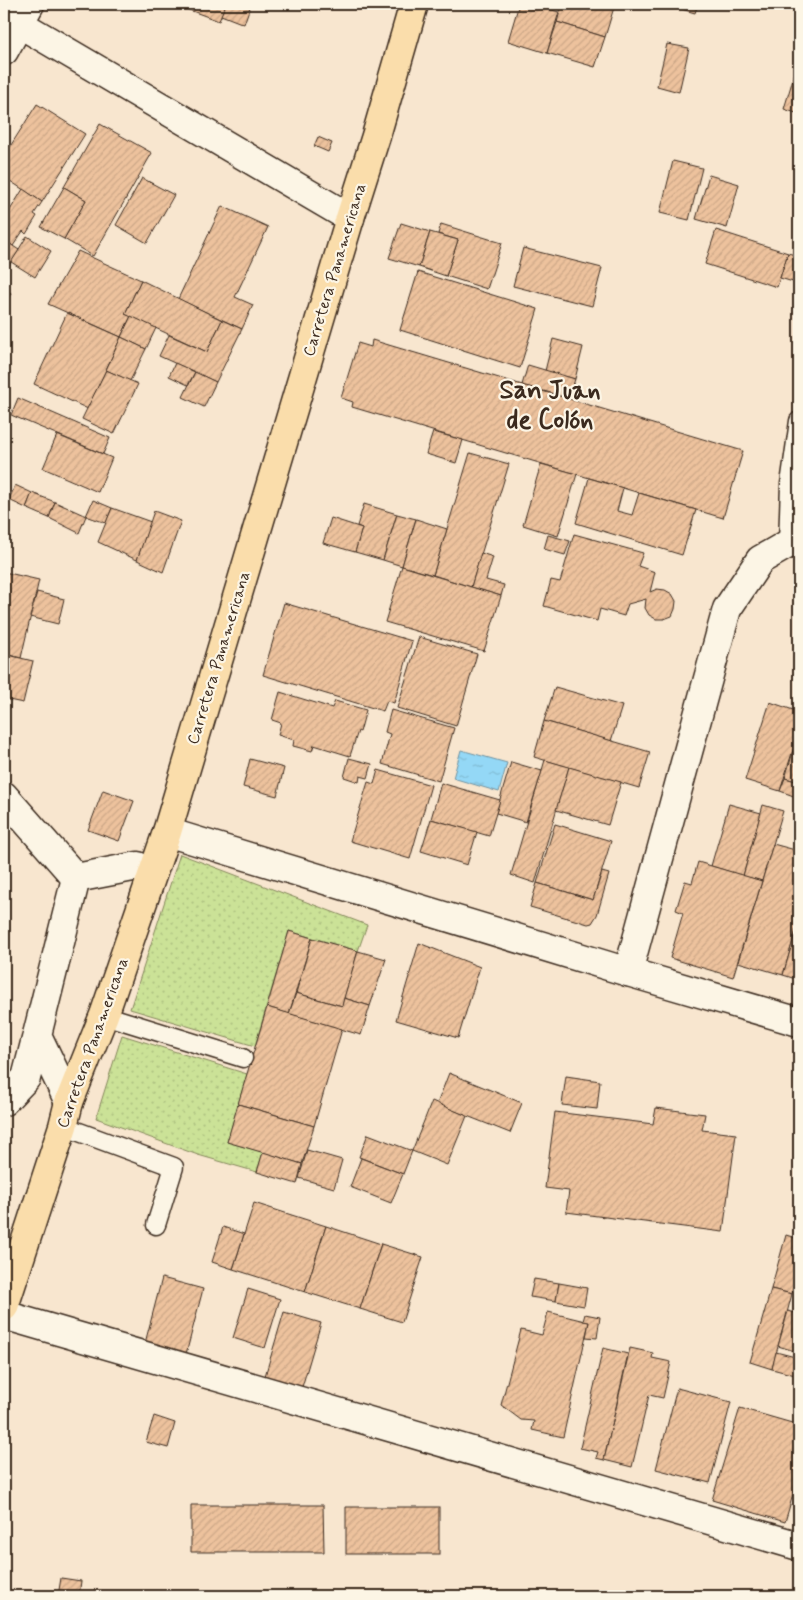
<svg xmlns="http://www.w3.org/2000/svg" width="803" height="1600" viewBox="0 0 803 1600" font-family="Mynerve,sans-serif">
  <defs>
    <pattern id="grass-dots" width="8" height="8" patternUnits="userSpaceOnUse" patternTransform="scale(1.25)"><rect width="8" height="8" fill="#cbe297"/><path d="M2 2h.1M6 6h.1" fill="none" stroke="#afc282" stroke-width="1.8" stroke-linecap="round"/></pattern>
    <pattern id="water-ripples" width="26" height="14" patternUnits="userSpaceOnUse" patternTransform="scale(1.25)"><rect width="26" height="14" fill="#94d8f6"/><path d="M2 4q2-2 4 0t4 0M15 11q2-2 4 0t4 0" fill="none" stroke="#80bad2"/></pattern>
    <pattern id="building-hatch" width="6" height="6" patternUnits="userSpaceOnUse" patternTransform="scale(1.25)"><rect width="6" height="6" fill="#edc29d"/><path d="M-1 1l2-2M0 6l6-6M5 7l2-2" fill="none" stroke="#cca787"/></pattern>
  </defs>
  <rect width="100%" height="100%" fill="#f8e6cf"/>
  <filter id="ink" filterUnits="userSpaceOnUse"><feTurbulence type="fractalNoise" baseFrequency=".02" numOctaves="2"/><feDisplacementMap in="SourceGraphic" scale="10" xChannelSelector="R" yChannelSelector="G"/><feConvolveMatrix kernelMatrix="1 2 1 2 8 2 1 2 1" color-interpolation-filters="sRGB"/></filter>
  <g filter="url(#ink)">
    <g fill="url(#grass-dots)" stroke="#83865a">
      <polygon points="180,854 367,925 358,951 289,931 255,1046 130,1009"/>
      <polygon points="122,1035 247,1074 227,1142 263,1152 257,1172 198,1155 96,1118"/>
    </g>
    <polygon fill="url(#water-ripples)" stroke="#7092a0" points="461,750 507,763 499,792 453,778"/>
    <g fill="url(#building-hatch)" stroke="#3b2a1e">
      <polygon points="173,4 226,4 219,21"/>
      <polygon points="226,4 251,4 244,24 221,15"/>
      <polygon points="519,4 530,4 559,12 547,53 508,41"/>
      <polygon points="562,4 615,4 605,37 557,22"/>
      <polygon points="664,4 698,4 695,13"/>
      <polygon points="557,22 605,37 595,67 547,53"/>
      <polygon points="667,44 689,48 679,92 657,86"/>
      <polygon points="795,72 799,73 799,114 784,109"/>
      <polygon points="37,104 85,134 42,202 4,177 4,156"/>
      <polygon points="100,124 152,153 93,256 64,239 86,200 64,187"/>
      <polygon points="318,137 332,143 328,152 314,146"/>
      <polygon points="673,161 702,168 689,220 660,213"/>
      <polygon points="709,175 739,184 727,228 696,219"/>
      <polygon points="142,178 174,195 147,243 116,225"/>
      <polygon points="64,187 86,200 64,239 41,227"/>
      <polygon points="23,189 42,202 34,214 37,216 26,234 23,231 13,246 4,240 4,220"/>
      <polygon points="222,206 268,227 235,297 253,305 242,329 178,299"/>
      <polygon points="401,223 430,232 419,267 389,258"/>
      <polygon points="441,224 502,243 487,289 446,276 458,240 438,234"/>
      <polygon points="716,230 788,253 777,287 705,264"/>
      <polygon points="430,232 458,240 446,276 419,267"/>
      <polygon points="27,236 51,251 35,277 11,262"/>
      <polygon points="4,240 19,250 4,273"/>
      <polygon points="523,248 602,268 592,306 513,286"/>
      <polygon points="78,251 141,280 125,314 131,316 121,337 48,304"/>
      <polygon points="788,253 799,256 799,263 793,282 780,278"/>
      <polygon points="418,272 538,309 520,368 400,330"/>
      <polygon points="141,280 222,320 207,352 125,314"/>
      <polygon points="4,288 11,293 4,306"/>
      <polygon points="67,313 121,337 88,409 34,384"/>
      <polygon points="131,316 156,328 146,349 121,337"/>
      <polygon points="222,320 242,329 216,382 159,356 169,335 207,352"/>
      <polygon points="121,337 146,349 130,381 106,370"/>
      <polygon points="553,339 583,347 575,379 545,371"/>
      <polygon points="372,340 743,451 723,518 352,407 353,402 341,398 358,343 371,347"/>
      <polygon points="175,363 195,372 188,385 169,376"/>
      <polygon points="528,365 575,379 569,398 522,385"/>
      <polygon points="106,370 138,384 114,434 82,419"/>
      <polygon points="195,372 216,382 204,407 183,397"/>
      <polygon points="18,398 110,438 103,454 11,415"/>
      <polygon points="433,432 463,440 456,463 426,454"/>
      <polygon points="57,435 112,458 98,492 43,468"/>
      <polygon points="470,453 509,464 471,587 433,575"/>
      <polygon points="541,464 577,474 558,536 523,525"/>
      <polygon points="589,478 623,488 617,511 632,515 639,493 696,510 682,555 576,523"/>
      <polygon points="15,485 32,493 26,508 9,500"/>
      <polygon points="32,493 55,502 49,518 26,508"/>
      <polygon points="93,500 112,508 106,523 86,516"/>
      <polygon points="55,502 86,516 79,533 49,518"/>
      <polygon points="364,504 397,514 383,560 355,552 362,528 357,526"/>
      <polygon points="112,508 151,522 137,560 98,542"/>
      <polygon points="154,511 181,521 163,572 137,560"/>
      <polygon points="397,514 416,519 402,566 383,560"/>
      <polygon points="331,518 362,528 355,552 323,543"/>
      <polygon points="416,519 447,529 433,575 402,566"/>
      <polygon points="574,534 643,553 638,566 655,572 650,592 657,589 665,590 672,594 676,601 675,609 672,616 664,619 656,619 649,615 645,608 646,599 628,604 624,616 600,609 597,621 544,606 551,580 560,582"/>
      <polygon points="548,535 570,541 565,555 544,549"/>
      <polygon points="481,553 493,557 486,580 504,585 501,596 471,587"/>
      <polygon points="402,566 501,596 484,651 385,622"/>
      <polygon points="4,572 39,580 21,658 4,654"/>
      <polygon points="37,592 64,599 58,624 30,617"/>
      <polygon points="284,603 412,641 394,703 387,701 383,711 263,675"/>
      <polygon points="419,637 477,654 456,726 397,708"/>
      <polygon points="4,654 33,661 23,703 4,699"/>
      <polygon points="555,687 622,706 611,741 544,721"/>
      <polygon points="280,692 332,708 335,701 366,710 360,732 358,731 350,756 314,745 312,751 293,746 294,740 278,735 281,723 272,720"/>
      <polygon points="770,702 799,712 799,731 780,791 745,780"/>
      <polygon points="391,710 454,728 439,781 382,764 390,734 385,732"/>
      <polygon points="544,721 650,752 639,788 534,757"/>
      <polygon points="799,731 799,754 793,752"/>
      <polygon points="793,752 799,754 799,782 785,778"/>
      <polygon points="349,758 372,764 368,778 360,776 359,782 344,777"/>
      <polygon points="250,759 284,768 277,796 243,787"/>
      <polygon points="545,760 569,767 535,883 511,875"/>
      <polygon points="511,762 542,771 526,822 496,813"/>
      <polygon points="569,767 621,782 608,825 556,810"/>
      <polygon points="378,770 431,785 410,859 350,841 368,782 374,784"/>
      <polygon points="785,778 799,782 799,798 780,791"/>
      <polygon points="441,783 500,800 489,836 431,819"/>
      <polygon points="103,790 134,801 119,841 88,830"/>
      <polygon points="729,804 761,813 743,876 711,866"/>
      <polygon points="763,805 783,811 762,881 743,876"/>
      <polygon points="431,819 477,832 467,865 421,851"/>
      <polygon points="555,824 611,841 593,900 537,883"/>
      <polygon points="773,844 799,851 799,920 783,975 738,962"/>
      <polygon points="698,862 762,881 733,977 670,958 683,913 676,910 685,881 692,883"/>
      <polygon points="602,872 609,874 597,915 592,923 588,924 530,907 537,883 593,900"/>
      <polygon points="799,920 799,980 783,975"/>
      <polygon points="289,931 312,938 289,1014 267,1007"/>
      <polygon points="312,938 358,951 342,1006 296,993"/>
      <polygon points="419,943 480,967 458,1038 396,1020"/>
      <polygon points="358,951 386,959 370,1006 344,998"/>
      <polygon points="296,993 342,1006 344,998 370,1006 361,1035 289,1014"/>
      <polygon points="267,1007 342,1029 314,1126 238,1104"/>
      <polygon points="449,1073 522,1103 510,1133 437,1104"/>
      <polygon points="566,1076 600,1081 597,1109 562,1105"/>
      <polygon points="432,1101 467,1116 447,1165 412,1151"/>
      <polygon points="238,1104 314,1126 302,1164 227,1142"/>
      <polygon points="656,1108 705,1114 702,1130 736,1134 723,1232 566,1212 569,1191 545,1188 555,1112 653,1124"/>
      <polygon points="368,1134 412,1151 403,1174 359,1157"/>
      <polygon points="307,1150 342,1160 334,1188 299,1178"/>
      <polygon points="263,1152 302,1164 297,1184 257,1172"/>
      <polygon points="361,1158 403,1174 391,1203 350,1187"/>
      <polygon points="254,1203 326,1226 305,1292 233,1269"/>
      <polygon points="326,1226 381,1244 360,1309 305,1292"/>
      <polygon points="223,1227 244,1234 233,1269 212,1262"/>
      <polygon points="786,1235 799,1239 799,1270 792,1294 771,1289"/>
      <polygon points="381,1244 423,1257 402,1322 360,1309"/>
      <polygon points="162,1278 203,1289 185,1358 144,1347"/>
      <polygon points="534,1279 559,1283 556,1301 530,1297"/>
      <polygon points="559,1283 587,1288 584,1306 556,1301"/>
      <polygon points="248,1289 280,1299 265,1348 233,1338"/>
      <polygon points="771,1289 792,1294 772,1369 750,1362"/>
      <polygon points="788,1311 799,1314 799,1346 798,1352 778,1346"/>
      <polygon points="284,1312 321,1323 302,1387 265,1376"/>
      <polygon points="548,1312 589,1322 563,1437 532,1430 534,1421 521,1420 501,1405 521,1330 542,1335"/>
      <polygon points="585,1314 600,1317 597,1338 586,1337 589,1322 583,1321"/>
      <polygon points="603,1348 628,1354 604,1460 596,1458 598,1452 580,1448"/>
      <polygon points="630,1348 653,1353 652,1358 671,1362 663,1398 649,1395 632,1467 604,1460"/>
      <polygon points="776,1352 799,1358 799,1376 772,1369"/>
      <polygon points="677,1388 731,1402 710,1483 656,1469"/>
      <polygon points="740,1408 799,1425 799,1474 785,1522 712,1500"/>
      <polygon points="154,1416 175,1423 168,1448 146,1442"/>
      <polygon points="191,1505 323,1505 324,1552 191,1552"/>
      <rect x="346" y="1507" width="93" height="47"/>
      <polygon points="61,1578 81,1581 79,1596 58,1596"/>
    </g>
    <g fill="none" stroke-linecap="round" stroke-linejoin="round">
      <defs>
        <g id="service">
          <polyline points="788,544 790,484 799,421"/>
          <polyline points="104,1015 243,1058"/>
          <polyline points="63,1126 174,1167 156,1225"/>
        </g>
        <g id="minor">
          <polyline points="4,12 20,24 350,218"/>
          <polyline points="4,51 30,4"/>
          <polyline points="4,796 76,878"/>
          <polyline points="167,832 628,972 799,1022"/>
          <polyline points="628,972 727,609 760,560 788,544 799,544"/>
          <polyline points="4,1101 26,1078 37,1035"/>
          <polyline points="69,1102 37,1035 76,878 138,866 151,875"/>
          <polyline points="4,1315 799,1546"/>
        </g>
        <polyline id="primary" points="4,1307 63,1126 69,1102 104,1015 167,832 350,218 376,136 414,4"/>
      </defs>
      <use href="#service" stroke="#3b2a1e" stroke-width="21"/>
      <use href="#minor" stroke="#3b2a1e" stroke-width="31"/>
      <use href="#primary" stroke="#3b2a1e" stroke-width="31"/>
      <use href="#service" stroke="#fcf5e5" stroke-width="18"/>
      <use href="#minor" stroke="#fcf5e5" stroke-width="28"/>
      <use href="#primary" stroke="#faddab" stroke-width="28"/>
    </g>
  </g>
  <g text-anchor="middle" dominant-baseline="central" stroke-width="4.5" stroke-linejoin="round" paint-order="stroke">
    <g font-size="16" fill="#3b2a1e" stroke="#fcf5e5">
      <text transform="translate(335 270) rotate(-73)">Carretera Panamericana</text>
      <text transform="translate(219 658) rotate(-73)">Carretera Panamericana</text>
      <text transform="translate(93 1043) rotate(-70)">Carretera Panamericana</text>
    </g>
    <g font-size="26" font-weight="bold" fill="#3b2a1e" stroke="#fcf5e5">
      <text x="550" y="391">San Juan<tspan x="550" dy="30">de Colón</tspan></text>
    </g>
  </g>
  <rect width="803" height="1600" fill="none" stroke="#fcf5e5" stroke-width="20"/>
  <rect x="10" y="10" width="783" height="1580" fill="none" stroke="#3b2a1e" stroke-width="2" filter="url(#ink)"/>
</svg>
